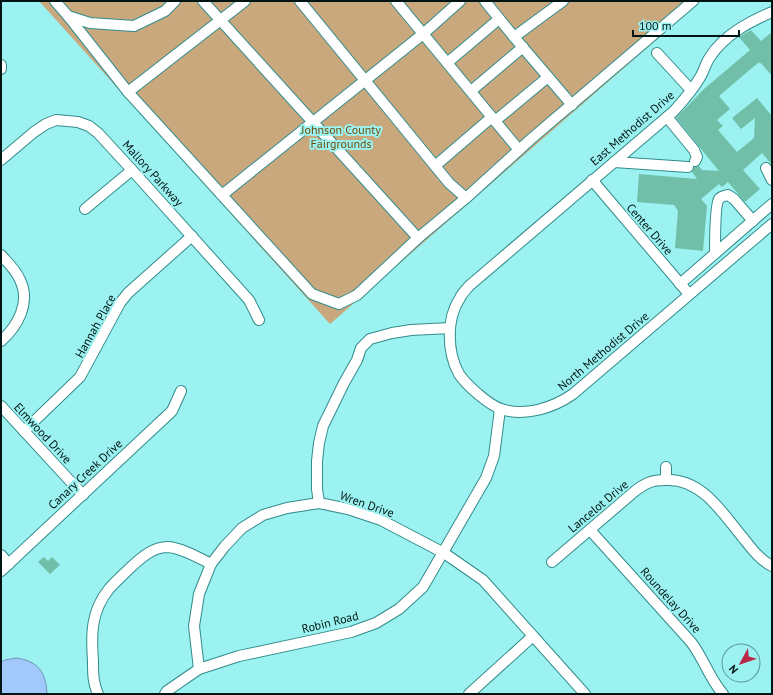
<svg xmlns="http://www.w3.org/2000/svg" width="773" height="695" viewBox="0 0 773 695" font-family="'PT Sans',sans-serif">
  <rect width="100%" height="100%" fill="#9bf2f0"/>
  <polygon fill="#c9a87e" points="39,1 701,1 330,324"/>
  <path fill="#a1c9fb" stroke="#7193b5" d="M16,658c22,3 30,14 31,36h-46v-32l4,-2z"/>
  <g fill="#72bfa9">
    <polygon points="751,30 761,41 772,32 772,76 761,63 760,64 759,62 719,96 730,109 717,120 723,126 718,130 737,152 754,138 755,118 741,129 732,118 757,98 772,116 772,165 762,153 743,170 760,189 745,202 728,182 722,187 719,184 701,199 707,206 703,251 675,248 678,211 674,205 637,202 639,174 697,179 692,172 694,167 699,166 702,170 719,171 676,118 704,89 750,50 739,37"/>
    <polygon points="44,557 48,561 52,557 60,565 50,574 38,562"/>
  </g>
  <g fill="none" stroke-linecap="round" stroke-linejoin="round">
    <defs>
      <g id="minor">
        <polyline points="55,1 68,16 90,23 134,26 165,11 175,1"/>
        <polyline points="203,1 418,238"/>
        <polyline points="300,1 449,183 466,198"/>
        <polyline points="396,1 519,150"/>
        <polyline points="485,1 514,37 572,105"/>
        <path d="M772,12c-23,10 -48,23 -62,45 -5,7 -6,15 -11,22 -7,12 -16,22 -25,32l-205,175c-3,4 -7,7 -9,12 -14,21 -13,54 -1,76 5,8 12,14 19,20 6,5 14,12 23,15 24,8 52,-1 72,-15l199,-170"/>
        <polyline points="68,16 128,92 312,294 339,304 357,295 418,238 466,198 531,139 693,1"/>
        <polyline points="514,37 563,1"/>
        <polyline points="657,53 691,90"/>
        <polyline points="447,63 499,19"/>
        <polyline points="1,65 1,69"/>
        <polyline points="471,91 523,47"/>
        <polyline points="128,92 245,1"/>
        <polyline points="667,117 694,150 697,157 695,161"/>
        <polyline points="495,121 548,77"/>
        <polyline points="1,160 34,132 46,124 56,120 78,122 89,126 98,133 132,170 249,300 259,320"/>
        <polyline points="614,162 688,167"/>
        <polyline points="435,166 492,117"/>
        <polyline points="766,168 772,180"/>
        <polyline points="592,180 689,294"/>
        <polyline points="222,195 423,34 460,1"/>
        <polyline points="85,209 132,170"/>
        <path d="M715,253c0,-9 0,-49 4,-54 2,-3 6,-3 9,-4l6,4 19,22"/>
        <path d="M1,255c7,8 15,15 19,25 11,22 -2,46 -19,61"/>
        <polyline points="680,284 772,204"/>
        <polyline points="1,406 83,495"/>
        <polyline points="24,431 80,377 120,303 128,293 192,236"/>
        <polyline points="666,480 666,467"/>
        <polyline points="319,503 317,489 317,461 319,443 323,426 344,383 357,360 361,348 370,339 392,333 411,330 450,328"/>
        <path d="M590,530l101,112c13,17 18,36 32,52"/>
        <polyline points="1,555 9,564"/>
        <path d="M552,562l83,-71c4,-3 8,-6 13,-8 6,-3 12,-3 18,-3 36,-2 57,34 78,59 8,10 16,21 28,27"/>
        <polyline points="1,571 172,411 181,391"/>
        <polyline points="199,669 194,626 199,594 211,564 225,546 242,528 263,515 287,508 319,503 348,509 381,520 444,553 483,580 585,694"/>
        <path d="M98,694c-5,-11 -5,-20 -5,-33 -2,-27 -2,-50 16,-72 7,-8 15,-15 22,-22 11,-10 22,-20 37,-20 14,1 31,11 43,17"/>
        <polyline points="165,694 167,691 199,669 239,656 351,632 376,623 399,609 423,587 486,478 494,456 500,409"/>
        <polyline points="469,694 533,636"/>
      </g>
    </defs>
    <use href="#minor" stroke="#328c8b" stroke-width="12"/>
    <use href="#minor" stroke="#fff" stroke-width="10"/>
  </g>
  <g text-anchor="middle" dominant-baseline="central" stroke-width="4" stroke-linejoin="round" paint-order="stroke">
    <g font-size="12" fill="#001413" stroke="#9bf2f0">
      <text transform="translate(632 128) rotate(-41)">East Methodist Drive</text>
      <text transform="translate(153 173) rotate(48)">Mallory Parkway</text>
      <text transform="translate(650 229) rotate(49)">Center Drive</text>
      <text transform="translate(95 326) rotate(-61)">Hannah Place</text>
      <text transform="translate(603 351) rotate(-40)">North Methodist Drive</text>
      <text transform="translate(43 433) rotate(47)">Elmwood Drive</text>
      <text transform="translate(85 474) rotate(-43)">Canary Creek Drive</text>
      <text transform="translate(367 504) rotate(19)">Wren Drive</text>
      <text transform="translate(598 506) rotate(-40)">Lancelot Drive</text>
      <text transform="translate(671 600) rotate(48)">Roundelay Drive</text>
      <text transform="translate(330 622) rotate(-14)">Robin Road</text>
    </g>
    <g font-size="12" fill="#714b08" stroke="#9bf2f0">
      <text x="341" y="129">Johnson County<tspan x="341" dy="14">Fairgrounds</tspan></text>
    </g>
  </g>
  <rect width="773" height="695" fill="none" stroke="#001413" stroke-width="4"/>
  <g transform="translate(741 663) rotate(230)"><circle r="19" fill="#9bf2f0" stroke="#5d9998"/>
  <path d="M0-3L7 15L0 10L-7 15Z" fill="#b92848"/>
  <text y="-6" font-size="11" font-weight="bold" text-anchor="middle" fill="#001413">N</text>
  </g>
  <path d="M633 30v6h106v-6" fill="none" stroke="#001413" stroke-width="2"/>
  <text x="639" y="30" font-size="12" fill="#001413" stroke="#9bf2f0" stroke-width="3" paint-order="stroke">100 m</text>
</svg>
